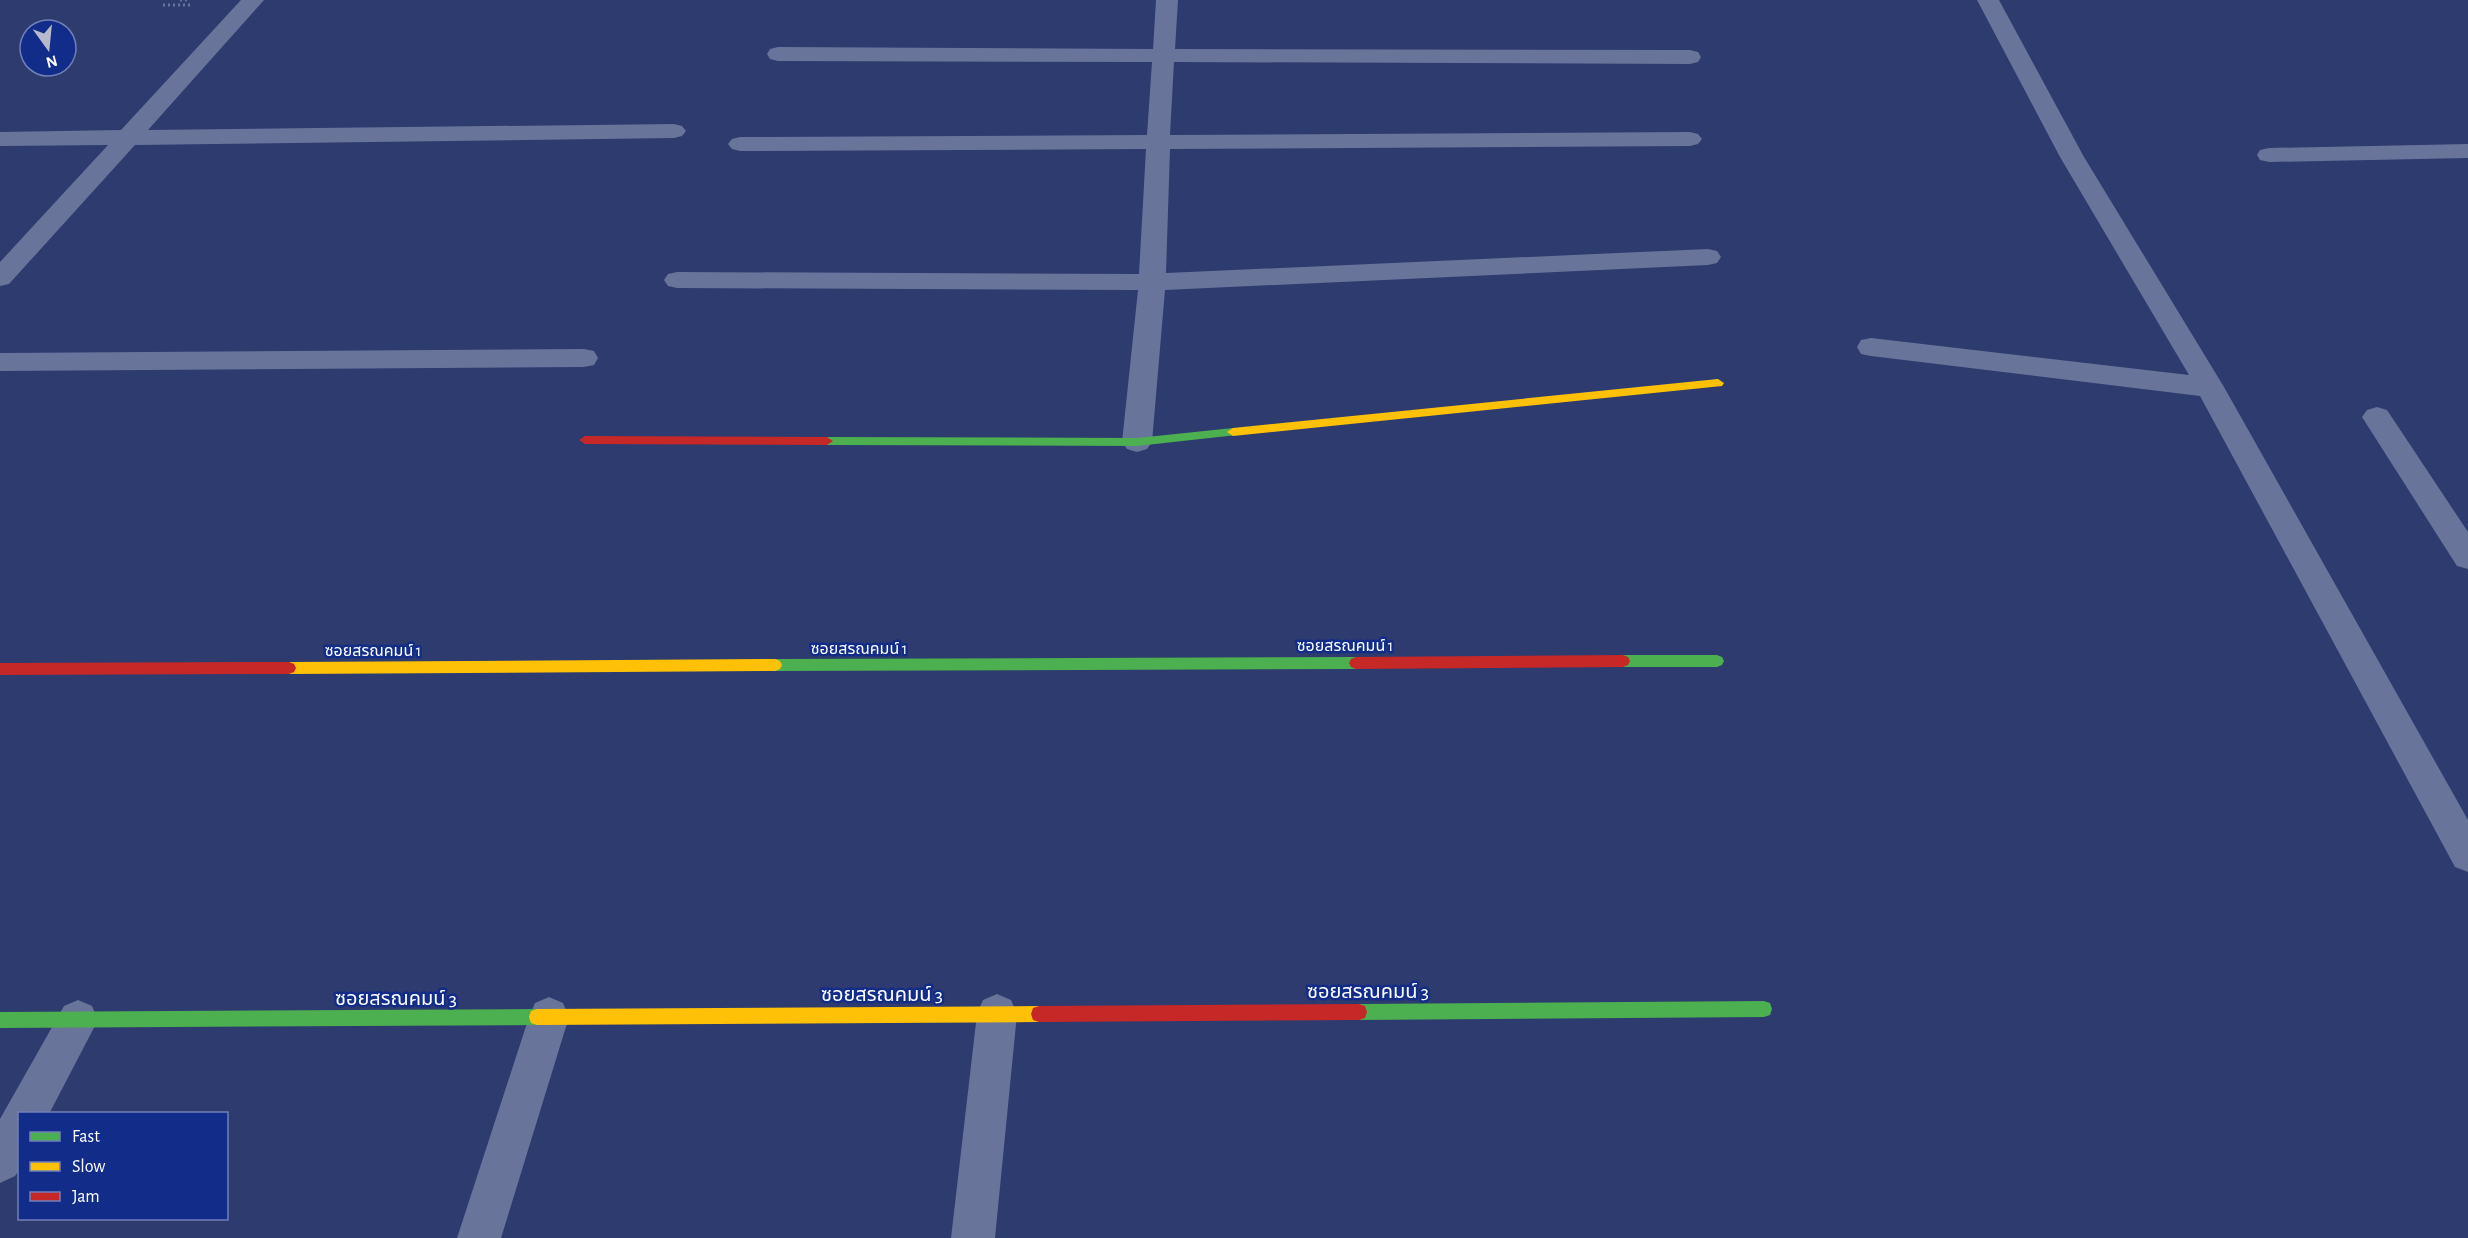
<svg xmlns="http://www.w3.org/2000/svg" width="2468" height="1238" viewBox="0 0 2468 1238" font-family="'Alegreya Sans','Noto Sans Thai',sans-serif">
  <rect width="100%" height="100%" fill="#2d3b6e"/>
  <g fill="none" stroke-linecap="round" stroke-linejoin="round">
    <g stroke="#69749b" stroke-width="3" stroke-dasharray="2 3" stroke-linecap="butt">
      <polyline points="180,0 188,0"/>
      <polyline points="163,5 190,5"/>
    </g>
    <g fill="#69749b" fill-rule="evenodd">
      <polygon points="241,0 264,0 148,130 674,124 682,126 686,131 682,136 674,138 135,145 9,284 0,286 0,262 108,145 0,146 0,132 121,130"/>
      <polygon points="1156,0 1178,0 1175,49 1690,50 1698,52 1701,57 1698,62 1690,64 1174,62 1170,135 1690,132 1698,134 1702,139 1698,144 1690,146 1170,149 1166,273 1708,249 1717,251 1721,257 1717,263 1708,265 1165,290 1152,442 1147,449 1137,452 1127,449 1122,442 1138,290 677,288 668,286 664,280 668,274 677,272 1139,274 1146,149 740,151 732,149 728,144 732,139 740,137 1147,135 1152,62 778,61 770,59 767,54 770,49 778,47 1153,49"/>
      <polygon points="1977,0 1999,0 2084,157 2224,387 2468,820 2468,872 2455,867 2200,396 1871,356 1861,354 1857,347 1861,340 1871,338 2189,375 2060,157"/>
      <polygon points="2468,144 2468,158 2269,162 2260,160 2257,155 2260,150 2269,148"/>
      <polygon points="584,349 594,351 598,358 594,365 584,367 0,371 0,353"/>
      <polygon points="2377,407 2387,410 2468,532 2468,569 2457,566 2362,417 2367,410"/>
      <polygon points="997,994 1011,1000 1017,1014 995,1238 951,1238 977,1014 983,1000"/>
      <polygon points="549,997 563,1003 569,1017 501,1238 457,1238 529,1017 535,1003"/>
      <polygon points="78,1000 92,1006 98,1020 49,1114 20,1114 20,1169 15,1176 0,1183 0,1119 64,1006"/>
    </g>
    <g fill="#4caf50" fill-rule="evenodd">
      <polygon points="1233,428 1239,432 1237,435 1137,446 827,445 821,441 827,437 1137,438"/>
      <polygon points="1623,655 1717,655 1722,657 1724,661 1722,665 1717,667 1623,667 1618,665 1616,661 1618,657"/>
      <polygon points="1356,657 1361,659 1363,663 1361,667 1356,669 775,671 770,669 768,665 770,661 775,659"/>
      <polygon points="1764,1001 1770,1003 1772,1009 1770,1015 1764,1017 1359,1020 1353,1018 1351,1012 1353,1006 1359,1004"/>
      <polygon points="537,1009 543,1011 545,1017 543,1023 537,1025 0,1028 0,1012"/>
    </g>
    <g fill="#ffc107" fill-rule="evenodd">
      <polygon points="1718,379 1724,383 1722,386 1233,436 1227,432 1233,428"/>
      <polygon points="775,659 780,661 782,665 780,669 775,671 289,674 284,672 282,668 284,664 289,662"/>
      <polygon points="1039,1006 1045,1008 1047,1014 1045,1020 1039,1022 537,1025 531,1023 529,1017 531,1011 537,1009"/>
    </g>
    <g fill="#c62828" fill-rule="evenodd">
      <polygon points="585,436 827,437 833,441 827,445 585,444 579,440"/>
      <polygon points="1623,655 1628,657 1630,661 1628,665 1623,667 1356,669 1351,667 1349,663 1351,659 1356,657"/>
      <polygon points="289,662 294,664 296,668 294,672 289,674 0,675 0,663"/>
      <polygon points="1359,1004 1365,1006 1367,1012 1365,1018 1359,1020 1039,1022 1033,1020 1031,1014 1033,1008 1039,1006"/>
    </g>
  </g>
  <g text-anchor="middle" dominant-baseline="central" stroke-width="5" stroke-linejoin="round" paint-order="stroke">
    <g font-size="16" fill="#fff" stroke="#122c89">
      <text x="1345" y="646">ซอยสรณคมน์ 1</text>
      <text x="859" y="649">ซอยสรณคมน์ 1</text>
      <text x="373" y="651">ซอยสรณคมน์ 1</text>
    </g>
    <g font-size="20" fill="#fff" stroke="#122c89">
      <text x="1368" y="992">ซอยสรณคมน์ 3</text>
      <text x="882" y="995">ซอยสรณคมน์ 3</text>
      <text x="396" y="999">ซอยสรณคมน์ 3</text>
    </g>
  </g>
  <rect x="18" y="1112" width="210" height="108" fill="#122c89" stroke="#7180b8" stroke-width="1.5"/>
  <rect x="30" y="1132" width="30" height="9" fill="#4caf50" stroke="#7180b8" stroke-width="1.5"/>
  <text x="72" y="1142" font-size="18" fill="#ffffff">Fast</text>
  <rect x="30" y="1162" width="30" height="9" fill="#ffc107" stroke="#7180b8" stroke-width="1.5"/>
  <text x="72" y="1172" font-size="18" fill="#ffffff">Slow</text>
  <rect x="30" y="1192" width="30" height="9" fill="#c62828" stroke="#7180b8" stroke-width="1.5"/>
  <text x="72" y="1202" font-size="18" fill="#ffffff">Jam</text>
  <g transform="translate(48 48) rotate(165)"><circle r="28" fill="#122c89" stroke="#7180b8" stroke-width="1.5"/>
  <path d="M0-4.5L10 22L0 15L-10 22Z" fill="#b6bacc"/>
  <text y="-9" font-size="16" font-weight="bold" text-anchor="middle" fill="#ffffff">N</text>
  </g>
</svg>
